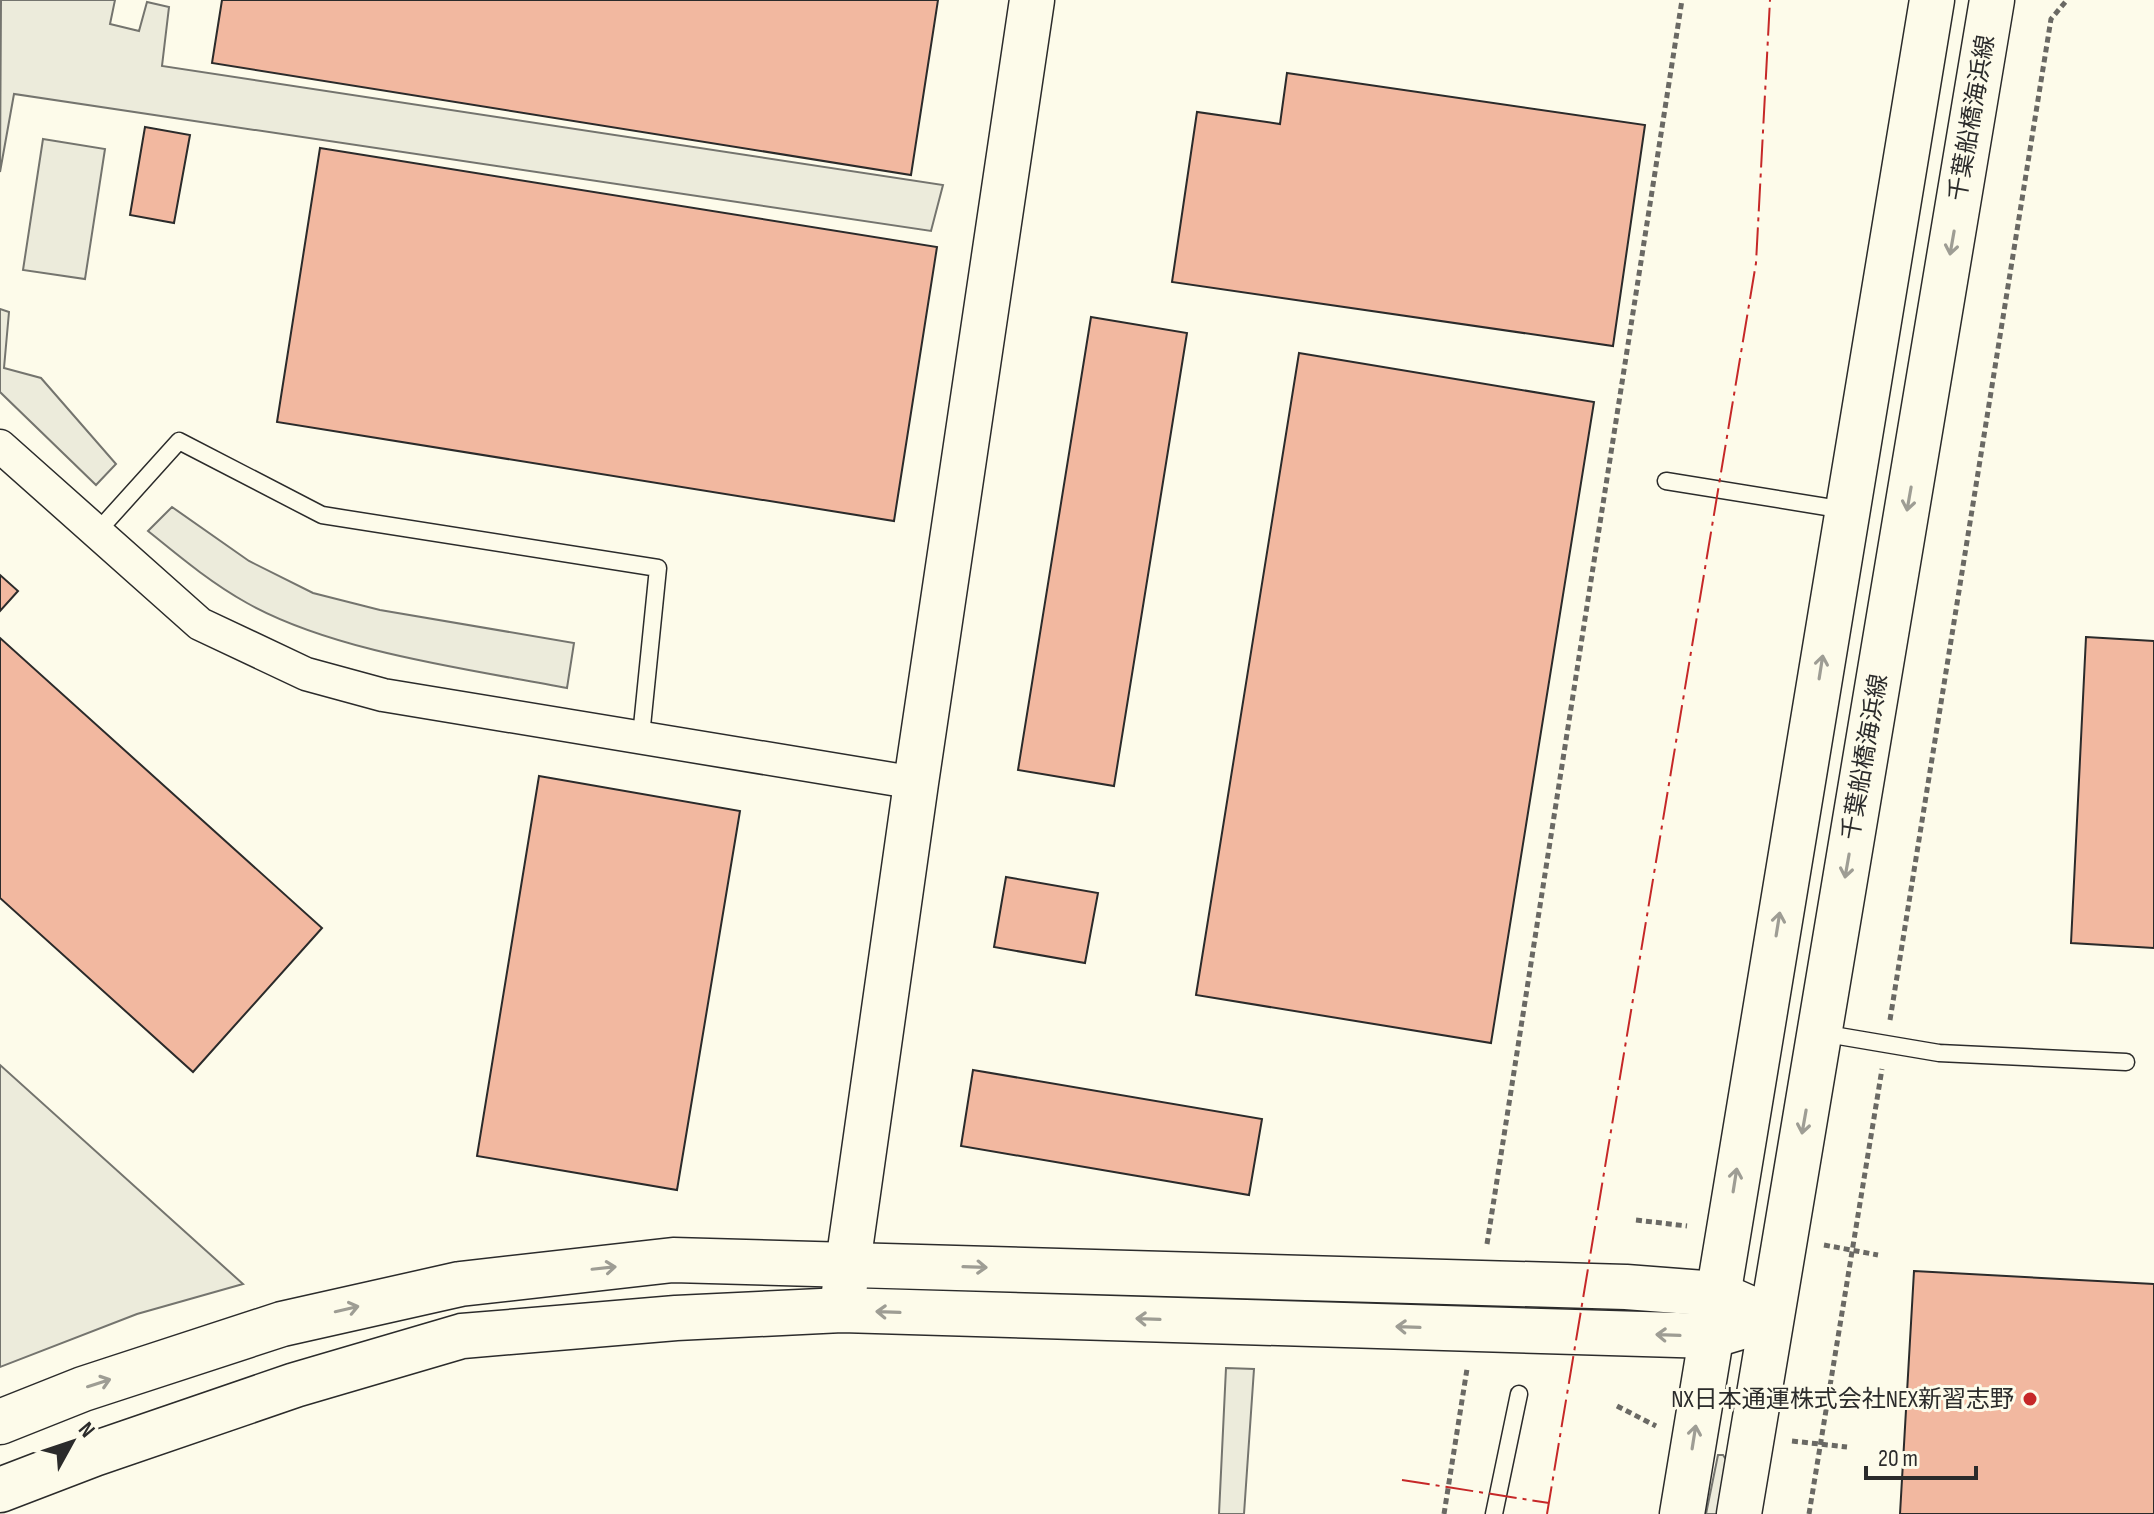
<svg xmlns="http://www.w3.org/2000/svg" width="2154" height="1514" viewBox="0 0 2154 1514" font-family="'Sofia Sans Condensed','Noto Sans JP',sans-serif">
  <rect width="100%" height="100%" fill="#fdfbea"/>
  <g fill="#ecebdb" stroke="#74746e" stroke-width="2">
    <polygon points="1,0 115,0 110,24 139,31 147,2 169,7 162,66 943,185 931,231 14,94 0,172"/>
    <polygon points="43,139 105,149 85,279 23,270"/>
    <polygon points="0,309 9,312 4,368 41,378 116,464 96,485 0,392"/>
    <path d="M172,507l77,54 64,32 67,17 194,33 -7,45c-99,-19 -232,-36 -320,-85 -36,-20 -67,-46 -99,-72z"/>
    <polygon points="0,1065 243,1284 137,1314 0,1367"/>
    <polygon points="1226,1368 1254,1369 1244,1514 1219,1514"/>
    <polygon points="1718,1455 1723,1455 1727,1461 1719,1514 1706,1514"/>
  </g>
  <g fill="#f2b8a0" stroke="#2b2b2b" stroke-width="2">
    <polygon points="222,0 938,0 911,175 212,63"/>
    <polygon points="1287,73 1645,125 1613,346 1172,282 1197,112 1280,124"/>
    <polygon points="145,127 190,135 174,223 130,215"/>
    <polygon points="320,148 937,247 894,521 277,422"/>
    <polygon points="1091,317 1187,333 1114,786 1018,770"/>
    <polygon points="1299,353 1594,402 1491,1043 1196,995"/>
    <polygon points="0,575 18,591 0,611"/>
    <polygon points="2086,637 2154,641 2154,948 2071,943"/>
    <polygon points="0,638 322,928 193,1072 0,898"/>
    <polygon points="539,776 740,811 677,1190 477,1156"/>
    <polygon points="1006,877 1098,893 1085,963 994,947"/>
    <polygon points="973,1070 1262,1119 1249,1195 961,1146"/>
    <polygon points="1914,1271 2154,1284 2154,1514 1900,1514"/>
  </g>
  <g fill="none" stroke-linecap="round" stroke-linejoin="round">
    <defs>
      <g id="lane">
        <polyline points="1666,481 1845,510"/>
        <polyline points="97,532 179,441 322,515 658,568 641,736"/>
        <polyline points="1821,1033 1939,1053 2126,1062"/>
        <polyline points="1494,1514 1519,1394"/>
      </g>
      <polyline id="street" points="0,446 200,624 306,674 383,695 916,783"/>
      <g id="secondary">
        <polyline points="844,1292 916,783 1032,0"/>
        <polyline points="0,1422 83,1389 282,1324 460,1284 673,1260 1626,1287 1717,1294 1751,1309"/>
        <polyline points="0,1490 94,1454 295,1385 462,1336 676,1318 842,1310 1711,1336 1771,1318"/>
      </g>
      <g id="primary">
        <polyline points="1682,1514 1932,0"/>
        <polyline points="1739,1514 1992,0"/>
      </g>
    </defs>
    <use href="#lane" stroke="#2b2b2b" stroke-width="19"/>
    <use href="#street" stroke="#2b2b2b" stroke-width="35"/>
    <use href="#secondary" stroke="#2b2b2b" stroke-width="47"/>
    <use href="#primary" stroke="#2b2b2b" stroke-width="47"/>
    <g stroke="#6a6964" stroke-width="5" stroke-dasharray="6 4" stroke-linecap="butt">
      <polyline points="1890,1020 2051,19 2067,0"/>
      <polyline points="1636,1220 1687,1226"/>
      <polyline points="1487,1244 1682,0"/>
      <polyline points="1824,1245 1878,1255"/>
      <polyline points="1617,1406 1656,1426"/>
      <polyline points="1792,1441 1847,1447"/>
      <polyline points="1444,1514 1467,1369"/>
      <polyline points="1809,1514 1882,1069"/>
    </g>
    <use href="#lane" stroke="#fdfbea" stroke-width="16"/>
    <use href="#street" stroke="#fdfbea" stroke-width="32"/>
    <use href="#secondary" stroke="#fdfbea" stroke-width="44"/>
    <use href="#primary" stroke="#fdfbea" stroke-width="44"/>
    <g stroke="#c62828" stroke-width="2" stroke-dasharray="28 6 4 6" stroke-linecap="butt">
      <polyline points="1402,1480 1549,1503"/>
      <polyline points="1547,1514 1756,263 1770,0"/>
    </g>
  </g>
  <defs><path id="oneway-shaft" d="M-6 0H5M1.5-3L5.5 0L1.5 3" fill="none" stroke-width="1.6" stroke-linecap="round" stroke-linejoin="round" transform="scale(2)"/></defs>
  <g stroke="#9e9d94">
    <use href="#oneway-shaft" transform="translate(1952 243) rotate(100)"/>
    <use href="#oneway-shaft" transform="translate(1909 499) rotate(100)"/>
    <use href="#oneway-shaft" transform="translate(1821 667) rotate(-81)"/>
    <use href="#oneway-shaft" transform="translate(1847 866) rotate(100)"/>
    <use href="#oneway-shaft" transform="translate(1778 924) rotate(-81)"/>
    <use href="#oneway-shaft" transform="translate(1804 1122) rotate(100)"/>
    <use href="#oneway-shaft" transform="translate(1735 1180) rotate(-81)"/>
    <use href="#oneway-shaft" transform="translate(975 1267) rotate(2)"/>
    <use href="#oneway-shaft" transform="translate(604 1268) rotate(-6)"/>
    <use href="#oneway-shaft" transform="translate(347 1309) rotate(-13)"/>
    <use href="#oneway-shaft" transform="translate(888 1312) rotate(-178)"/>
    <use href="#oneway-shaft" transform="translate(1148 1319) rotate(-178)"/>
    <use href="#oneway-shaft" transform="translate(1408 1327) rotate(-178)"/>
    <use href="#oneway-shaft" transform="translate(1668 1335) rotate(-178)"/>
    <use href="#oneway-shaft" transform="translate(99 1383) rotate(-18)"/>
    <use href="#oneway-shaft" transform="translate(1694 1437) rotate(-81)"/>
  </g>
  <circle fill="#c62828" stroke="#fdfbea" stroke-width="3" cx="2030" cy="1399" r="8"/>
  <g text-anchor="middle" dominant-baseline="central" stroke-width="6" stroke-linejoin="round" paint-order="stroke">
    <g font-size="24" fill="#2b2b2b" stroke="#fdfbea">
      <text transform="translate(1972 118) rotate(-80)">千葉船橋海浜線</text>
      <text transform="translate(1865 757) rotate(-80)">千葉船橋海浜線</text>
    </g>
    <g font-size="24" fill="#2b2b2b" stroke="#fdfbea" text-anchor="end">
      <text x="2014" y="1399">NX日本通運株式会社NEX新習志野</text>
    </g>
  </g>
  <g transform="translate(72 1442) rotate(50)" stroke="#fdfbea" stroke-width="6" paint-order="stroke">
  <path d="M0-6L14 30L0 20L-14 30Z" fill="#2b2b2b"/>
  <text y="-12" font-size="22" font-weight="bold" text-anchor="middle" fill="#2b2b2b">N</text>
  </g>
  <path d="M1866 1466v12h110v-12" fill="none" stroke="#2b2b2b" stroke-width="4"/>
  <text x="1878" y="1466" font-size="24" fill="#2b2b2b" stroke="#fdfbea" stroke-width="6" paint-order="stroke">20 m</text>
</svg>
